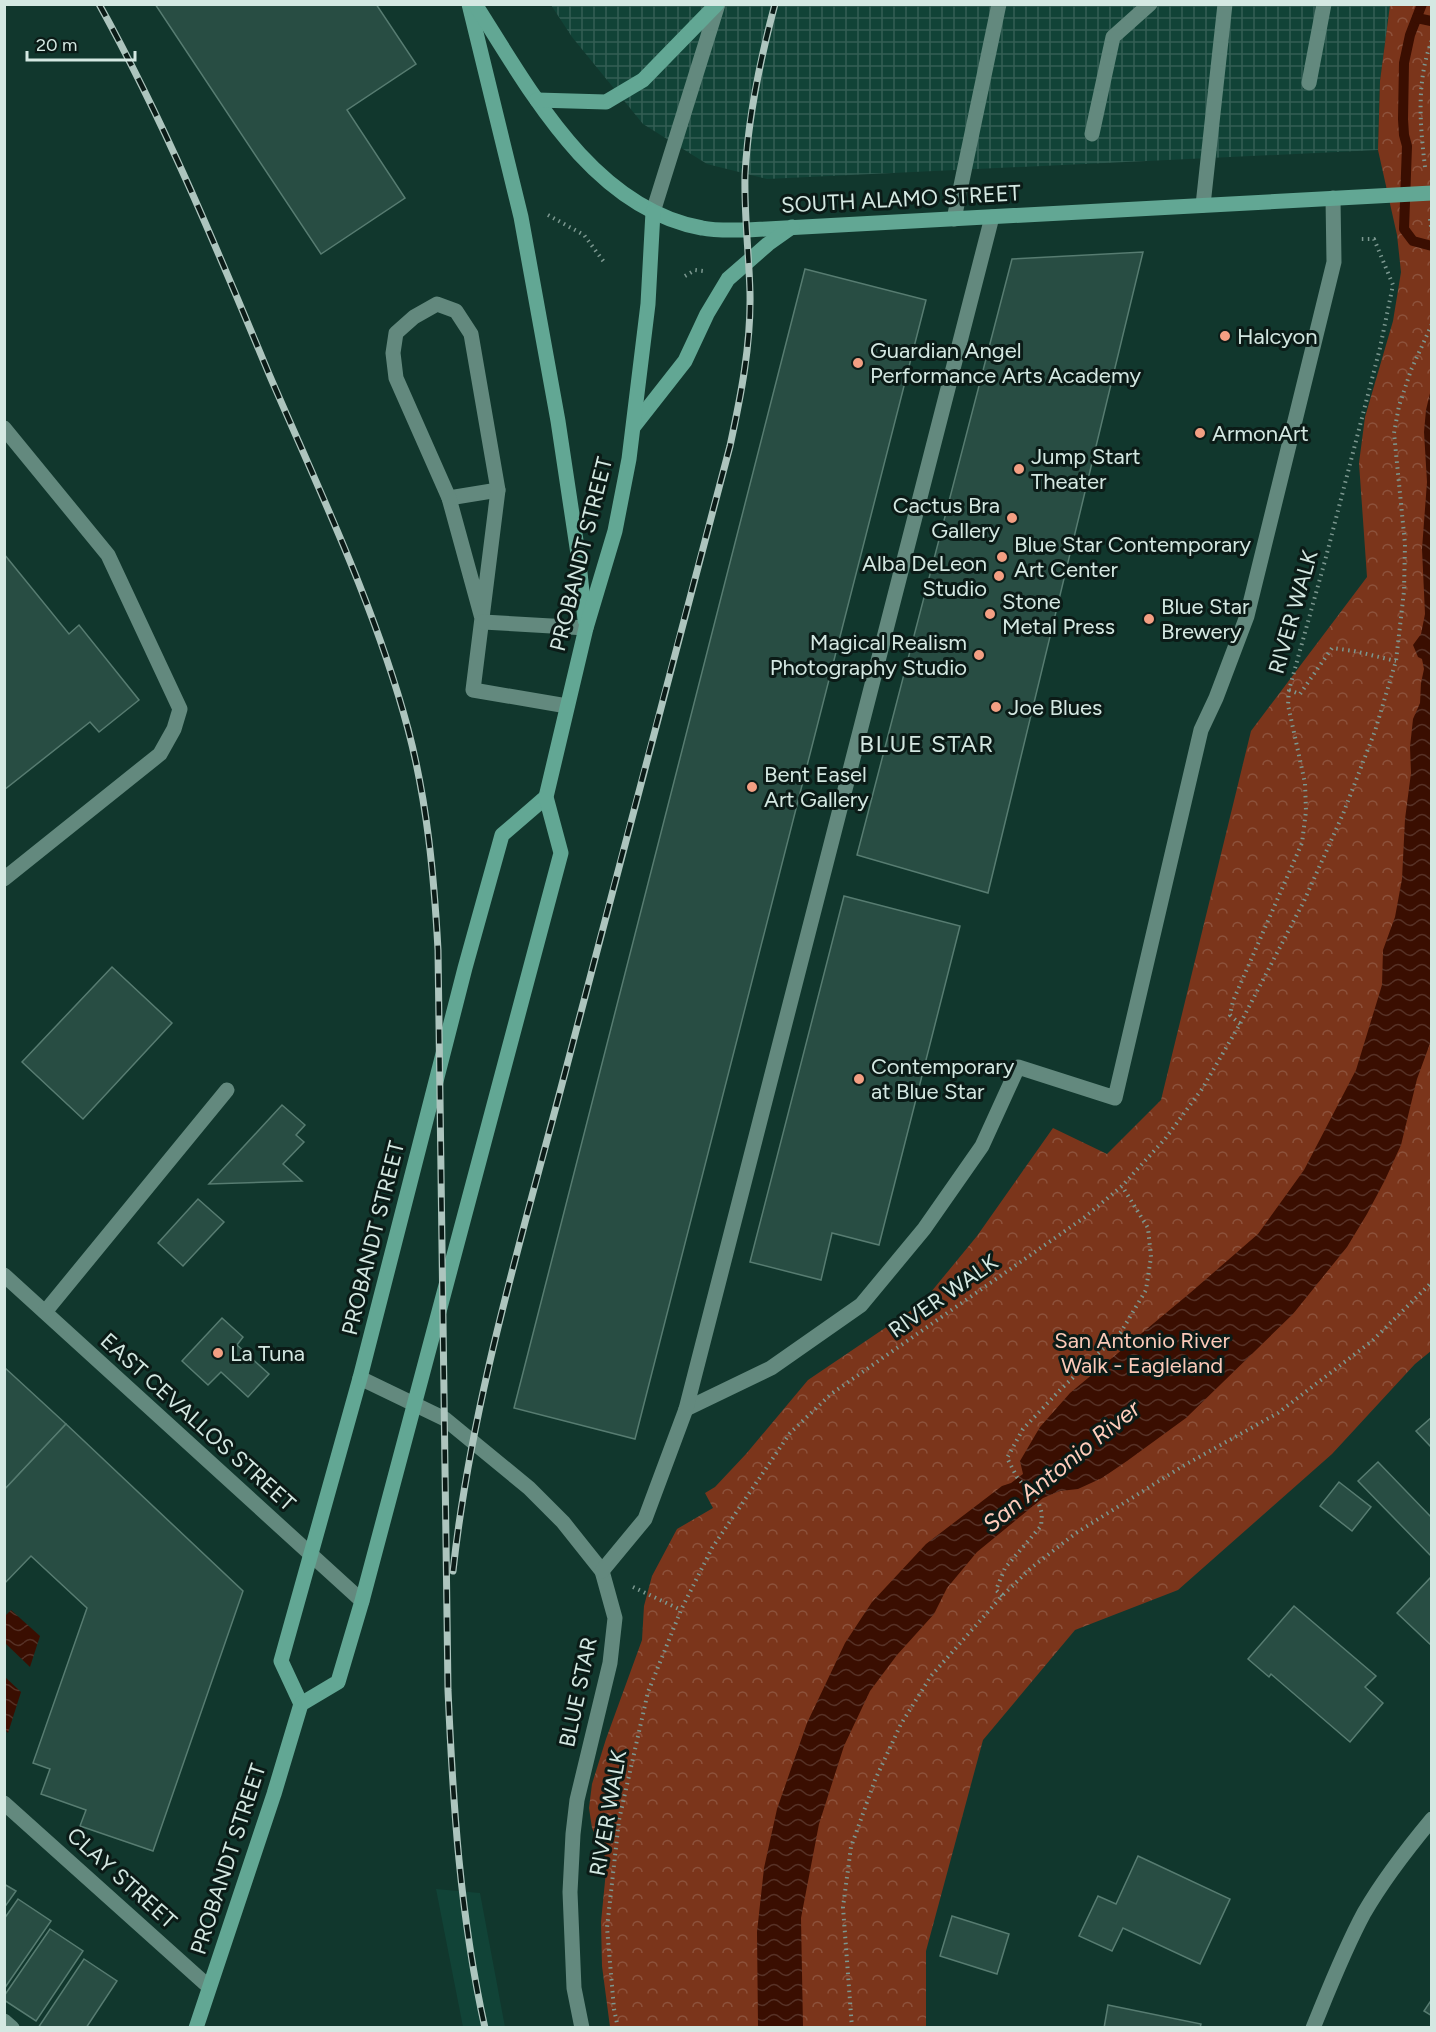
<svg xmlns="http://www.w3.org/2000/svg" width="1436" height="2032" viewBox="0 0 1436 2032" font-family="Figtree,sans-serif">
  <defs>
    <pattern id="industrial-grid" width="8" height="8" patternUnits="userSpaceOnUse" patternTransform="scale(1.5)"><rect width="8" height="8" fill="#114337"/><path d="M0 4h8M4 0v8" fill="none" stroke="#335e54"/></pattern>
    <pattern id="park-crowns" width="20" height="18" patternUnits="userSpaceOnUse" patternTransform="scale(1.5)"><rect width="20" height="18" fill="#7b351b"/><path d="M2 6a3 3 0 1 1 6 0M12 15a3 3 0 1 1 6 0" fill="none" stroke="#8d523c"/></pattern>
    <pattern id="water-waves" width="16" height="10" patternUnits="userSpaceOnUse" patternTransform="scale(1.5)"><rect width="16" height="10" fill="#3a0e01"/><path d="M0 5q4-4 8 0t8 0" fill="none" stroke="#563126"/></pattern>
  </defs>
  <rect width="100%" height="100%" fill="#11372d"/>
  <polygon fill="#114337" points="436,1889 480,1893 505,2027 463,2027"/>
  <polygon fill="url(#industrial-grid)" points="551,5 1390,5 1380,81 1378,150 767,179 707,164 643,124 572,37"/>
  <polygon fill="url(#park-crowns)" points="1390,5 1431,5 1431,1351 1415,1364 1332,1454 1178,1590 1075,1630 983,1740 926,1951 926,2027 610,2027 602,1966 601,1922 607,1861 592,1828 589,1808 592,1784 606,1739 642,1640 644,1606 652,1576 677,1529 713,1508 705,1493 715,1487 746,1454 808,1380 922,1303 977,1236 1053,1128 1107,1154 1161,1100 1251,731 1367,577 1359,463 1365,417 1393,321 1401,272 1397,235 1378,150 1380,81"/>
  <g fill="url(#water-waves)">
    <polygon points="1431,389 1432,1038 1417,1079 1401,1145 1385,1180 1367,1214 1347,1247 1293,1314 1186,1418 1127,1461 1102,1478 1078,1489 1060,1491 1043,1498 977,1552 947,1588 934,1614 897,1655 870,1691 844,1746 819,1824 801,1918 803,2027 758,2027 757,1932 764,1868 777,1809 807,1723 845,1643 872,1602 926,1544 1002,1486 1011,1483 1023,1474 1020,1461 1040,1427 1070,1393 1190,1293 1258,1234 1304,1170 1356,1070 1382,985 1383,950 1395,917 1402,879 1405,819 1411,773 1410,747 1413,719 1420,703 1421,683 1424,669 1422,659 1418,657 1413,645 1421,634 1425,614 1422,549 1427,482 1424,432 1426,410"/>
    <polygon points="11,1610 40,1636 30,1667 5,1643 5,1616"/>
    <polygon points="4,1676 21,1692 8,1733 5,1730"/>
  </g>
  <g fill="none" stroke-linecap="round" stroke-linejoin="round">
    <g stroke="#3a0e01" stroke-width="10">
      <polyline points="1422,4 1410,35 1404,63 1403,119 1404,135 1407,146 1404,229 1413,241 1432,246"/>
      <polyline points="1417,18 1431,21"/>
    </g>
  </g>
  <g fill="#284d43" stroke="#577c71" stroke-width="1.5">
    <polygon points="155,4 376,4 416,64 347,110 405,198 321,254"/>
    <polygon points="1143,252 988,893 857,855 1012,259"/>
    <polygon points="805,269 926,300 635,1439 514,1408"/>
    <polygon points="4,554 69,634 79,625 139,700 99,732 90,722 4,790"/>
    <polygon points="844,896 960,926 879,1245 832,1233 821,1280 750,1262"/>
    <polygon points="112,967 172,1023 83,1119 22,1062"/>
    <polygon points="282,1105 305,1125 296,1135 304,1142 283,1164 302,1181 209,1184"/>
    <polygon points="198,1199 224,1222 183,1266 158,1243"/>
    <polygon points="222,1318 243,1337 237,1345 269,1374 248,1397 221,1372 208,1385 182,1361"/>
    <polygon points="4,1367 66,1424 4,1490"/>
    <polygon points="1432,1417 1432,1448 1416,1431"/>
    <polygon points="66,1424 243,1591 153,1851 80,1826 86,1810 41,1794 50,1769 33,1763 87,1608 31,1556 4,1584 4,1490"/>
    <polygon points="1378,1462 1432,1518 1431,1556 1358,1481"/>
    <polygon points="1339,1482 1371,1507 1352,1531 1320,1506"/>
    <polygon points="1432,1576 1432,1646 1397,1613"/>
    <polygon points="1294,1606 1376,1676 1365,1687 1383,1703 1350,1742 1271,1674 1269,1677 1248,1659"/>
    <polygon points="1138,1856 1230,1899 1200,1964 1123,1928 1112,1951 1079,1936 1098,1896 1116,1904"/>
    <polygon points="4,1884 16,1891 4,1908"/>
    <polygon points="18,1899 51,1921 4,1989 4,1919"/>
    <polygon points="952,1916 1009,1934 997,1974 940,1956"/>
    <polygon points="50,1929 83,1951 36,2021 4,2000 4,1996"/>
    <polygon points="84,1959 117,1981 86,2028 38,2028"/>
    <polygon points="1432,1999 1432,2016 1424,2011"/>
    <polygon points="1108,2005 1201,2024 1200,2028 1104,2028"/>
  </g>
  <g fill="none" stroke-linecap="round" stroke-linejoin="round">
    <g stroke="#7c9890" stroke-width="4" stroke-dasharray="1.5 4.5" stroke-linecap="butt">
      <path d="M1425,167c-5,-42 -9,-86 7,-127"/>
      <polyline points="548,215 584,235 604,262"/>
      <polyline points="1430,219 1432,234"/>
      <polyline points="685,276 695,270 703,271"/>
      <polyline points="1289,690 1300,694 1332,648 1354,651 1396,661"/>
      <polyline points="1240,1024 1230,1015 1233,1001 1302,843 1306,811 1305,783 1288,705 1289,690 1326,557 1380,348 1393,285 1374,239 1358,239"/>
      <polyline points="633,1587 681,1610"/>
      <polyline points="1002,1596 996,1590 1005,1568 1041,1526 1042,1514 1039,1504 1017,1477 1007,1458 1023,1429 1061,1389 1121,1332 1146,1290 1151,1257 1148,1228 1122,1186"/>
      <polyline points="618,2028 614,2009 607,1928 619,1820 648,1692 681,1610 712,1548 790,1433 831,1394 1085,1217 1122,1186 1165,1139 1202,1089 1240,1024 1304,901 1343,814 1375,731 1396,661 1404,591 1405,544 1394,433 1399,406 1411,370 1432,324"/>
      <polyline points="852,2028 843,1907 851,1847 875,1780 901,1724 931,1676 1002,1596 1031,1568 1076,1533 1183,1466 1278,1413 1372,1341 1432,1282"/>
    </g>
    <g stroke="#63897e" stroke-width="15">
      <polyline points="1309,83 1324,4"/>
      <polyline points="1092,134 1113,37 1150,4"/>
      <polyline points="1203,205 1225,4"/>
      <polyline points="653,212 718,4"/>
      <polyline points="954,219 999,4"/>
      <polyline points="4,428 108,555 180,709 174,729 160,754 4,879"/>
      <polyline points="449,498 498,490"/>
      <polyline points="483,622 449,498 396,378 393,353 396,333 414,317 437,304 456,311 471,334 498,490 473,690 567,706"/>
      <polyline points="483,622 586,628"/>
      <polyline points="4,1275 362,1601"/>
      <polyline points="45,1312 227,1090"/>
      <polyline points="360,1378 445,1419 529,1488 563,1522 602,1571 615,1618 610,1663 577,1800 573,1834 570,1892 574,1988 582,2028"/>
      <polyline points="686,1409 771,1368 861,1305 924,1229 982,1146 1018,1067 1115,1098 1201,730 1216,698 1247,616 1334,262 1333,198"/>
      <polyline points="602,1571 645,1519 686,1409 992,217"/>
      <polyline points="4,1803 209,1987"/>
      <polyline points="4,2021 12,2028"/>
      <path d="M1313,2028c16,-39 31,-78 51,-115 19,-33 43,-64 68,-94"/>
    </g>
    <g stroke="#62a794" stroke-width="15">
      <polyline points="469,4 521,217 558,421 578,554 585,620"/>
      <path d="M475,4c55,86 117,204 227,224 14,3 30,2 45,2l685,-37"/>
      <polyline points="537,100 606,102 643,80 717,4"/>
      <polyline points="634,426 685,361 707,314 728,279 768,244 792,227"/>
      <polyline points="301,1704 281,1661 360,1378 465,968 502,835 546,797"/>
      <polyline points="196,2028 274,1794 301,1704 338,1682 362,1601 561,853 546,797 586,628 615,531 629,459 648,304 653,212"/>
    </g>
    <defs>
      <g id="rail">
        <path d="M99,4c66,119 118,245 170,370 50,116 106,232 139,355 19,72 26,146 30,221l10,740c5,114 12,226 37,338"/>
        <path d="M453,1571c18,-165 66,-324 108,-483 56,-214 112,-428 169,-642 11,-51 21,-101 20,-153 -1,-39 -6,-79 -5,-118 3,-59 15,-115 30,-171"/>
      </g>
    </defs>
    <use href="#rail" stroke="#adc5be" stroke-width="7"/>
    <use href="#rail" stroke="#0b1b17" stroke-width="4.5" stroke-dasharray="14" stroke-linecap="butt"/>
  </g>
  <g fill="#f39f83" stroke="#0b1b17" stroke-width="2">
    <circle cx="1225" cy="336" r="6"/>
    <circle cx="858" cy="363" r="6"/>
    <circle cx="1200" cy="433" r="6"/>
    <circle cx="1019" cy="469" r="6"/>
    <circle cx="1012" cy="518" r="6"/>
    <circle cx="1002" cy="557" r="6"/>
    <circle cx="999" cy="576" r="6"/>
    <circle cx="990" cy="614" r="6"/>
    <circle cx="1149" cy="619" r="6"/>
    <circle cx="979" cy="655" r="6"/>
    <circle cx="996" cy="707" r="6"/>
    <circle cx="752" cy="787" r="6"/>
    <circle cx="859" cy="1079" r="6"/>
    <circle cx="218" cy="1353" r="6"/>
  </g>
  <g text-anchor="middle" dominant-baseline="central" stroke-width="6" stroke-linejoin="round" paint-order="stroke">
    <g font-size="22" fill="#d4e8e2" stroke="#0b1b17">
      <text transform="translate(901 199) rotate(-3)">SOUTH ALAMO STREET</text>
      <text transform="translate(581 554) rotate(-76)">PROBANDT STREET</text>
      <text transform="translate(1293 612) rotate(-74)">RIVER WALK</text>
      <text transform="translate(373 1238) rotate(-76)">PROBANDT STREET</text>
      <text transform="translate(943 1296) rotate(-35)">RIVER WALK</text>
      <text transform="translate(198 1422) rotate(42)">EAST CEVALLOS STREET</text>
      <text transform="translate(578 1692) rotate(-78)">BLUE STAR</text>
      <text transform="translate(608 1813) rotate(-80)">RIVER WALK</text>
      <text transform="translate(228 1859) rotate(-72)">PROBANDT STREET</text>
      <text transform="translate(122 1878) rotate(42)">CLAY STREET</text>
    </g>
    <g font-size="22" fill="#d4e8e2" stroke="#0b1b17" text-anchor="start">
      <text x="1237" y="336">Halcyon</text>
      <text x="870" y="350">Guardian Angel<tspan x="870" dy="25">Performance Arts Academy</tspan></text>
      <text x="1212" y="433">ArmonArt</text>
      <text x="1031" y="456">Jump Start<tspan x="1031" dy="25">Theater</tspan></text>
      <text x="1000" y="505" text-anchor="end">Cactus Bra<tspan x="1000" dy="25">Gallery</tspan></text>
      <text x="1014" y="544">Blue Star Contemporary<tspan x="1014" dy="25">Art Center</tspan></text>
      <text x="987" y="563" text-anchor="end">Alba DeLeon<tspan x="987" dy="25">Studio</tspan></text>
      <text x="1002" y="601">Stone<tspan x="1002" dy="25">Metal Press</tspan></text>
      <text x="1161" y="606">Blue Star<tspan x="1161" dy="25">Brewery</tspan></text>
      <text x="967" y="642" text-anchor="end">Magical Realism<tspan x="967" dy="25">Photography Studio</tspan></text>
      <text x="1008" y="707">Joe Blues</text>
      <text x="764" y="774">Bent Easel<tspan x="764" dy="25">Art Gallery</tspan></text>
      <text x="871" y="1066">Contemporary<tspan x="871" dy="25">at Blue Star</tspan></text>
      <text x="230" y="1353">La Tuna</text>
    </g>
    <g font-size="22" fill="#fccab9" stroke="#0b1b17">
      <text x="1142" y="1340">San Antonio River<tspan x="1142" dy="25">Walk - Eagleland</tspan></text>
    </g>
    <g font-size="24" letter-spacing="1.5" fill="#d4e8e2" stroke="#0b1b17">
      <text x="927" y="743">BLUE STAR</text>
    </g>
    <g font-size="24" font-style="italic" fill="#ffcdbc" stroke="#0b1b17">
      <text transform="translate(1061 1466) rotate(-39)">San Antonio River</text>
    </g>
  </g>
  <rect width="1436" height="2032" fill="none" stroke="#d4e8e2" stroke-width="12"/>
  <path d="M27 51v9h108v-9" fill="none" stroke="#d4e8e2" stroke-width="3"/>
  <text x="36" y="51" font-size="18" fill="#d4e8e2" stroke="#0b1b17" stroke-width="4.5" paint-order="stroke">20 m</text>
</svg>
